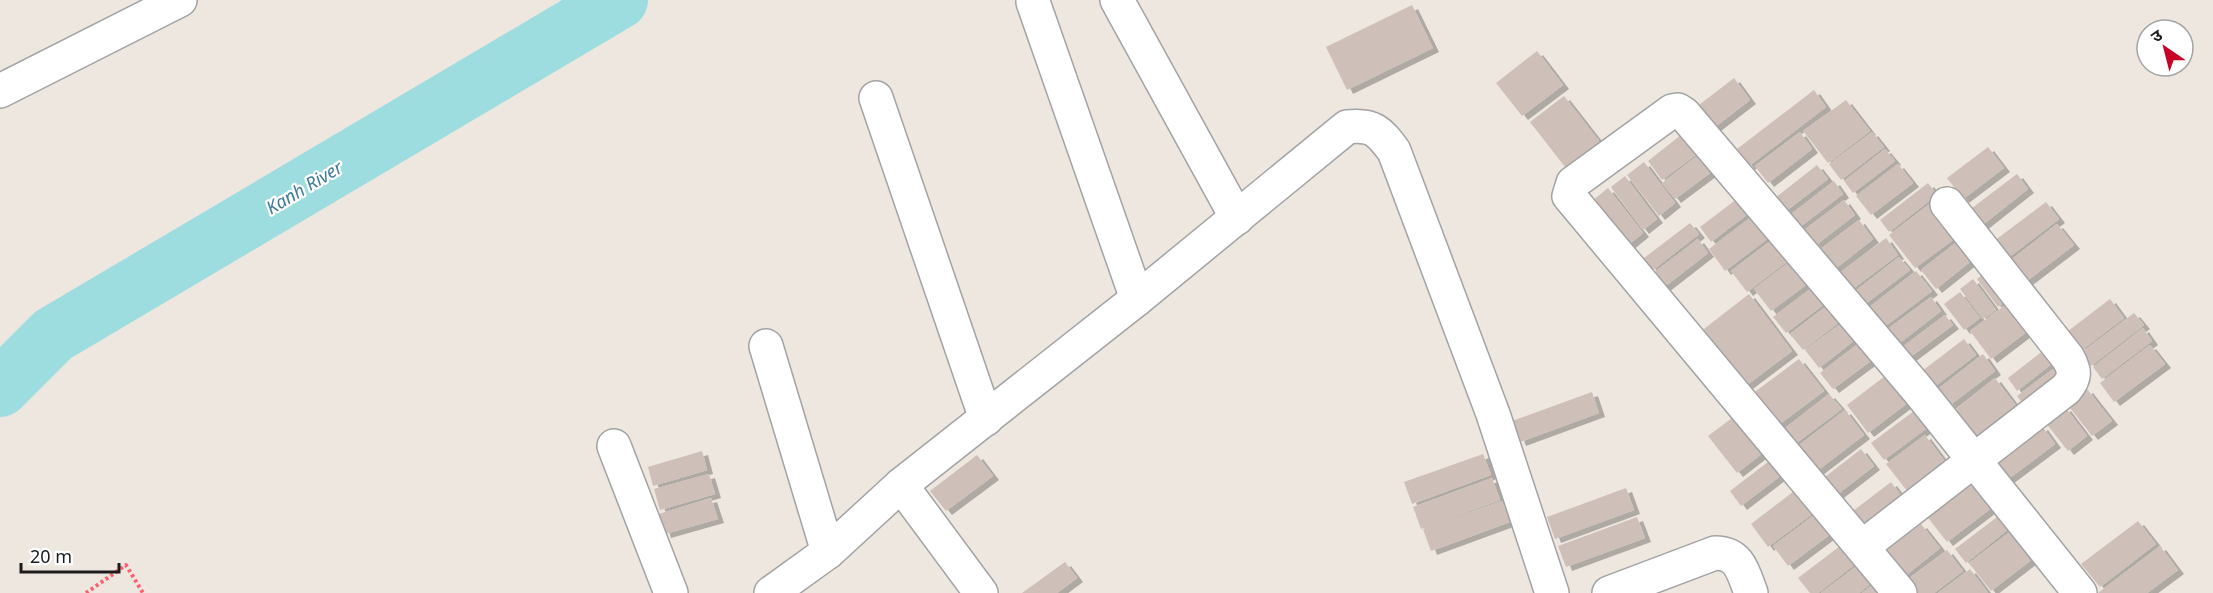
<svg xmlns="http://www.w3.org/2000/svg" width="2213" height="593" viewBox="0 0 2213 593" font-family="'Noto Sans','Noto Sans Devanagari',sans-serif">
  <defs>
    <filter id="shadow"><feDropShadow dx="6" dy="4" stdDeviation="0" flood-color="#0004"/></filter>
  </defs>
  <rect width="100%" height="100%" fill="#eee7e0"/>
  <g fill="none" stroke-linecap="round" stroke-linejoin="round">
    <polyline stroke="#9ddddf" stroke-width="58" points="0,388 53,335 619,0"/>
  </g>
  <g fill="#cebfb9" filter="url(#shadow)">
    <polygon points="1412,5 1433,48 1347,90 1326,47"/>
    <polygon points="1537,51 1563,85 1522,116 1496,83"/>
    <polygon points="1734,78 1750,100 1715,127 1699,105"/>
    <polygon points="1814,90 1826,107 1749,166 1737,149"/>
    <polygon points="1564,96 1606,150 1572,176 1530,122"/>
    <polygon points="1846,100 1870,131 1828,163 1803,131"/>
    <polygon points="1686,131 1701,151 1662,180 1648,161"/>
    <polygon points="1800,132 1812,149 1768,183 1755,166"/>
    <polygon points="1872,132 1884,147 1841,180 1829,164"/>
    <polygon points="1988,147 2004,168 1963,199 1947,178"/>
    <polygon points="1885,149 1895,161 1853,193 1844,181"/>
    <polygon points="1701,153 1714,170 1675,199 1662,183"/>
    <polygon points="1644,162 1675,203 1659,216 1627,175"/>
    <polygon points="1898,164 1913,183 1871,215 1856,196"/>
    <polygon points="1817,165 1828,179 1786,211 1775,198"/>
    <polygon points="2017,174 2028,189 1980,227 1968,211"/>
    <polygon points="1625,176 1657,219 1643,230 1611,187"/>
    <polygon points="1834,181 1843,194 1800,227 1790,215"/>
    <polygon points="1928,183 1937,195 1889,232 1880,220"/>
    <polygon points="1608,188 1643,233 1627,246 1592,201"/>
    <polygon points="1746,192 1757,207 1711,242 1700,227"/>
    <polygon points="1844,200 1855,215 1816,245 1804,230"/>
    <polygon points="2046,202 2059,219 2008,258 1994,241"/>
    <polygon points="1931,203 1957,237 1915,268 1889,235"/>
    <polygon points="1754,215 1771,236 1725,271 1709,249"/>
    <polygon points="1859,220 1873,239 1834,270 1819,250"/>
    <polygon points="1690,223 1699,234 1653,270 1644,258"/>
    <polygon points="2057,224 2074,245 2023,284 2007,263"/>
    <polygon points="1777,236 1793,257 1747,292 1731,271"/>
    <polygon points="1886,238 1898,255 1850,291 1838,274"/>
    <polygon points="1962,238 1976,257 1936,289 1921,270"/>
    <polygon points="1698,239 1708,253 1663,288 1652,274"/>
    <polygon points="1899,257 1910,270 1864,305 1854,292"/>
    <polygon points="1792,260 1810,282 1771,311 1754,289"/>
    <polygon points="1993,267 2014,295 1998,307 1977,279"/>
    <polygon points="1916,271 1932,291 1883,328 1868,308"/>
    <polygon points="1973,279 1996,310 1983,319 1960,289"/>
    <polygon points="1813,287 1826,303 1786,333 1773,317"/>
    <polygon points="1960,292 1980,318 1964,330 1944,304"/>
    <polygon points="1749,294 1792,351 1743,388 1700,332"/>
    <polygon points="1931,297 1941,311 1897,345 1885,331"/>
    <polygon points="2110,299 2124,318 2082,350 2068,331"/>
    <polygon points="2012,300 2033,327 1991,359 1970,331"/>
    <polygon points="1833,301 1846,317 1803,350 1790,334"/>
    <polygon points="2134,313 2144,325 2091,366 2081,353"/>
    <polygon points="1945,315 1953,325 1909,358 1901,348"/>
    <polygon points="1843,322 1856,339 1819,368 1805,350"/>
    <polygon points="2143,328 2152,341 2102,379 2093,367"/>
    <polygon points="1964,339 1976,355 1934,387 1922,371"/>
    <polygon points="1863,340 1876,357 1833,389 1820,373"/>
    <polygon points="2150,345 2165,364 2114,402 2100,383"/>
    <polygon points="2048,347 2058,359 2017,391 2008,378"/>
    <polygon points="1983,354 1995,371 1950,405 1938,389"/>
    <polygon points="1799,359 1824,391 1777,426 1752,394"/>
    <polygon points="2061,363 2071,377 2028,410 2017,396"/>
    <polygon points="1889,373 1910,401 1868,433 1847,405"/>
    <polygon points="1995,378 2023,415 1983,445 1956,409"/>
    <polygon points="2087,389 2112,421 2092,436 2067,404"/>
    <polygon points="1592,392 1599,413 1520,442 1512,421"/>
    <polygon points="1829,394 1842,409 1795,444 1784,429"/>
    <polygon points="2065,407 2087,436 2068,451 2045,422"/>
    <polygon points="1918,408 1931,425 1884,460 1871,443"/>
    <polygon points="1845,410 1864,435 1817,471 1798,446"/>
    <polygon points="1736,415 1764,452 1737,473 1708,436"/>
    <polygon points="2042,426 2055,444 2007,480 1994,463"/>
    <polygon points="1925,435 1949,467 1911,496 1886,464"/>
    <polygon points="1861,449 1874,466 1834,497 1821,480"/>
    <polygon points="702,451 707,470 653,486 648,467"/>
    <polygon points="1483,454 1491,475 1412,504 1404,482"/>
    <polygon points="977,455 993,476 946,511 930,491"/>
    <polygon points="1777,455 1788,470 1741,506 1730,491"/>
    <polygon points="709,474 715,494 660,510 654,489"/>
    <polygon points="1972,477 1994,506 1947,542 1925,514"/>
    <polygon points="1492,478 1500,500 1421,529 1413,507"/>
    <polygon points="1891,482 1908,505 1866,537 1849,514"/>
    <polygon points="1626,488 1634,510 1555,539 1547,517"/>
    <polygon points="1798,488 1816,511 1768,547 1751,524"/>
    <polygon points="711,498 718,519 665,534 659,514"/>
    <polygon points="1502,501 1510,522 1431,551 1423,529"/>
    <polygon points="1821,510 1836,530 1788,566 1773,546"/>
    <polygon points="2001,514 2011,527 1966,563 1955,549"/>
    <polygon points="1637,517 1645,538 1566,567 1558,546"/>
    <polygon points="2138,521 2156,544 2100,587 2081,564"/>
    <polygon points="1921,524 1940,548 1900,580 1881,555"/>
    <polygon points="2019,525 2040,553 1991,591 1969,563"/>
    <polygon points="1844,543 1858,562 1818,593 1810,593 1798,578"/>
    <polygon points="2160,546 2178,570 2147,593 2098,593"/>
    <polygon points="1947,550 1963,571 1934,593 1917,593 1907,580"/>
    <polygon points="1065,562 1077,578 1057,593 1022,593"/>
    <polygon points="1862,562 1875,580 1859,593 1821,593"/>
    <polygon points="1970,569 1988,593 1938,593"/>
    <polygon points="1879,580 1889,593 1862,593"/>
  </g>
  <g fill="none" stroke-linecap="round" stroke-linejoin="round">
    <defs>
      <g id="minor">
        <polyline points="1117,0 1237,218"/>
        <polyline points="1033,2 1137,299"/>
        <polyline points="0,91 180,0"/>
        <polyline points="876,98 986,419"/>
        <polyline points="766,346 828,552"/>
        <polyline points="614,446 671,593"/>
        <path d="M901,485l236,-186 210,-172c26,-3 32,4 47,24l99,263 59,179"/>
        <path d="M1862,547l204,-158c10,-12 9,-18 2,-31l-121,-154"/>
        <polyline points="771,593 828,552 901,485 981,593"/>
        <path d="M1609,593l106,-40c25,0 28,19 36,40"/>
        <polyline points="1900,593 1569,196 1573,183 1672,111 1678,110 1684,114 1918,390 2080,593"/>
      </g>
    </defs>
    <use href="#minor" stroke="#a3a3a3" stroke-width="36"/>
    <polyline stroke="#ff606e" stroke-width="4" stroke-dasharray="3 3" stroke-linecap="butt" points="86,593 126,565 143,593"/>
    <use href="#minor" stroke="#fff" stroke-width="33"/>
  </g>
  <g text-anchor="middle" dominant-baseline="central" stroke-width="4.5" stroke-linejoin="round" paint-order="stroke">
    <g font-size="18" font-style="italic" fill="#3c7b99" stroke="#fff">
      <text transform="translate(304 187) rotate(-31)">Kanh River</text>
    </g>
  </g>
  <g transform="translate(2165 48) rotate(325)"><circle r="28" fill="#ffffff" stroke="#a4a4a4" stroke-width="1.5"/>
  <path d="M0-4.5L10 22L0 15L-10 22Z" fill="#c70026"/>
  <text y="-9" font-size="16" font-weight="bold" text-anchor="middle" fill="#1c1c1c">उ</text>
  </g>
  <path d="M21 563v9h98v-9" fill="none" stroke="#1c1c1c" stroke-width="3"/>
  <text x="30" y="563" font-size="18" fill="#1c1c1c" stroke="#ffffff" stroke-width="4.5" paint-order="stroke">20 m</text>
</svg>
